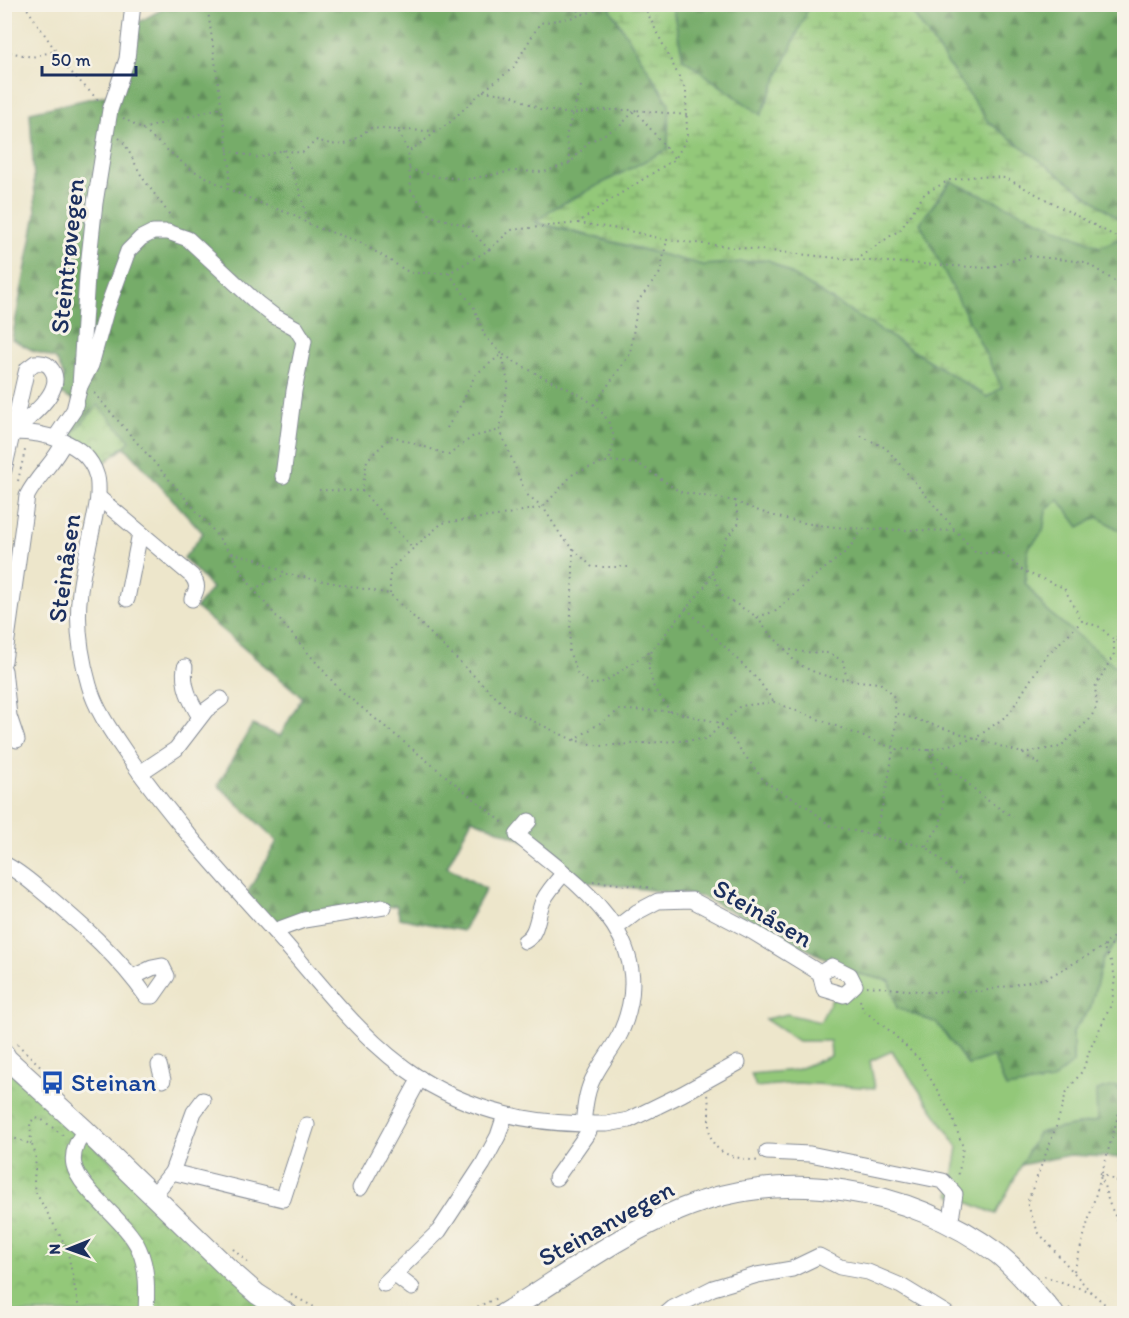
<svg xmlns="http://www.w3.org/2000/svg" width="1129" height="1318" viewBox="0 0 1129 1318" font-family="Itim,sans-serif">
  <defs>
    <pattern id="forest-firs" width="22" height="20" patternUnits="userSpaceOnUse" patternTransform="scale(1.5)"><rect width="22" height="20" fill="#76ac69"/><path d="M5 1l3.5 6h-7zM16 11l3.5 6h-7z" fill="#608c5a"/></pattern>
    <pattern id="wetland-marsh" width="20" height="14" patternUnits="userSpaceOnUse" patternTransform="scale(1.5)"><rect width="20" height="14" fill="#93c879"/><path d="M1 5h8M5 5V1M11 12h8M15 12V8" fill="none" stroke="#77a366"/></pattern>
    <pattern id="park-crowns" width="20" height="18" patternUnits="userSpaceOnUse" patternTransform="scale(1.5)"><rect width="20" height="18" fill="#93c879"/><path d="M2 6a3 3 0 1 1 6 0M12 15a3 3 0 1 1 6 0" fill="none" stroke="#77a366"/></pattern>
  </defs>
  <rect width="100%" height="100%" fill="#f7f3e8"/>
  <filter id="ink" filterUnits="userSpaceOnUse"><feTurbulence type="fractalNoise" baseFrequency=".0167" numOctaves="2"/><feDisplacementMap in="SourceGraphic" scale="12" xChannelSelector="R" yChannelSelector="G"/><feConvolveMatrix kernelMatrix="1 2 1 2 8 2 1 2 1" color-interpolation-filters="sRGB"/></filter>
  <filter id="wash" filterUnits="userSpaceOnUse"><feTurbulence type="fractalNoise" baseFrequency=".008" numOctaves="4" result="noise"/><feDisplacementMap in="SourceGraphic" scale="24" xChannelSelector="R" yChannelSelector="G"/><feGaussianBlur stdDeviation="1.35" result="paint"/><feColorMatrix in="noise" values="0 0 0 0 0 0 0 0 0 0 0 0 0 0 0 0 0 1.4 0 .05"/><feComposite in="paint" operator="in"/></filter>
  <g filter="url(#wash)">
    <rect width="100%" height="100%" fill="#ede6cb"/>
    <g fill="#93c879" stroke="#577c6c" stroke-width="1.5">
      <polygon points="1059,499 1098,517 1124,533 1124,673 1047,611 1025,583 1028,549 1043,531 1046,510"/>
      <polygon points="1124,933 1124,1094 1116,1086 1097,1121 1038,1133 996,1214 950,1195 958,1147 892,1051 870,1061 875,1088 798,1083 756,1087 751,1074 795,1070 831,1056 830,1041 798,1041 765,1019 787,1014 820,1022 831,1001 855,973 890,981 897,1008 937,1023 968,1065 992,1056 1073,1063 1073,1031 1090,1009 1103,959"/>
    </g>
    <g fill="url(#forest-firs)" stroke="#486e64" stroke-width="1.5">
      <polygon points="170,5 608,5 669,103 668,149 551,210 537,223 703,265 769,260 987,397 1002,387 920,223 951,181 1100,247 1124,237 1124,533 1098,517 1079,527 1059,500 1046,510 1043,531 1028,549 1025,583 1047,611 1124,673 1124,933 1103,959 1090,1009 1073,1031 1073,1063 1051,1081 1006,1088 993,1056 968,1065 937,1023 897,1008 890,981 855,973 703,897 573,880 525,841 472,819 447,867 486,889 463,931 400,918 396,905 274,931 244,899 277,841 218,785 252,725 280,736 302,697 196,608 212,588 184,558 203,533 125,447 100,466 64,434 83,406 59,393 64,376 56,359 32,350 12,339 36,214 30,112 123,91 139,22"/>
      <polygon points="672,5 810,5 761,115 683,59"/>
      <polygon points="907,5 1124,5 1124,223 988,122"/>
      <polygon points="1116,1086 1124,1094 1124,1158 1070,1155 1021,1165 1038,1133 1097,1121 1096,1090"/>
    </g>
    <polygon fill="url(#wetland-marsh)" stroke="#577c6c" stroke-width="1.5" points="907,5 988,122 1124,223 1124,237 1100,247 950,181 920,223 1002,387 987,397 769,260 703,265 536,222 551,210 668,149 669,103 608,5 672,5 683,59 761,115 810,5"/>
    <g fill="url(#park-crowns)" stroke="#577c6c" stroke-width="1.5">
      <polygon points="98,405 130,441 104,463 72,434"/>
      <polygon points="4,1070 11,1073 285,1313 5,1313"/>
    </g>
  </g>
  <g filter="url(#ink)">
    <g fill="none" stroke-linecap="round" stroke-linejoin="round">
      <defs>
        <g id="minor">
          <polyline points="80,386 91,365 106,311 128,251 141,238 153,232 168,232 188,239 257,303 274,316 296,328 304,341 294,391 283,476"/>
          <path d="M13,432c29,0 73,9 83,42 3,7 2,15 2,23 -4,32 -14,62 -18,94 -4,31 0,63 9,94 7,26 24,49 39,71 43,62 94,118 145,174 47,52 87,110 146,148 50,31 106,45 164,46 2,-17 3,-34 12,-49 8,-15 19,-28 26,-43 41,-94 -41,-146 -104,-197l12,-14"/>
          <polyline points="55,438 74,410 80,386 87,276 95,203 110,110 127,59 133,4"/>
          <path d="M4,470l21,-93 2,-8 8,-6c7,-1 13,0 17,7 14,21 -26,50 -39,62"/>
          <path d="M98,497l94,79c7,9 5,14 0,23"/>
          <polyline points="127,599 140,533"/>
          <path d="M4,661l23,-165c10,-20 28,-34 37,-54"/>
          <path d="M185,667c-3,18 5,34 15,50"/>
          <polyline points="4,670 9,716 17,740"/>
          <polyline points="140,773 176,749 206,710 221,699"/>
          <path d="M4,864c17,8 31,22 45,33 35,30 70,60 97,99h7l14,-20 -5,-10 -10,2 -19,9"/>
          <polyline points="616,928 637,912 658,901 692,900 753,932 820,973 824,989 844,995 855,985 850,975 832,966 820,973"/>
          <polyline points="274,931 304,920 384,907"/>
          <path d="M525,941c13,-7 12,-27 18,-40 5,-10 13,-19 21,-28"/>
          <polyline points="159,1065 163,1080"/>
          <polyline points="583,1124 607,1124 629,1120 682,1094 738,1063"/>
          <path d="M85,1130c-7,10 -14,22 -11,35 6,26 53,56 65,84 9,20 8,43 7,65"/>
          <polyline points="767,1152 810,1154 943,1181 955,1194 950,1225"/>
          <polyline points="172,1172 283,1199 307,1125"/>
          <polyline points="556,1178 589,1131 591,1124"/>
          <polyline points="360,1188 420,1078"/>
          <polyline points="153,1196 172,1172 194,1112 203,1100"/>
          <polyline points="394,1274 412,1288"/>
          <polyline points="384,1284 439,1231 483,1164 498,1136 505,1115"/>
          <polyline points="666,1314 673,1308 713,1288 757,1275 792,1269 819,1256 840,1267 868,1272 901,1286 947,1314"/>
        </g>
        <g id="major">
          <polyline points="4,1054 7,1059 85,1130 233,1273 257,1294 288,1314"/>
          <path d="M503,1314c58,-35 113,-78 176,-104 103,-44 230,-23 319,44 21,17 38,39 56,60"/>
        </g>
      </defs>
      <use href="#minor" stroke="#848a94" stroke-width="17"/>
      <use href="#major" stroke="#848a94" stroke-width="22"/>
      <g stroke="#848a94" stroke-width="2" stroke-dasharray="1.5 4.5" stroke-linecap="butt">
        <polyline points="24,4 68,69 99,101"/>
        <polyline points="207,4 230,167 228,189"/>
        <polyline points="568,4 584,14"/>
        <polyline points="4,51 32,57 55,51"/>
        <polyline points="483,91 511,95 540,109 571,114 602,110 635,110 675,159"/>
        <polyline points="123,118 142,129 189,168 228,189 265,205 294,215 310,225 360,242 410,273 449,273 489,250 511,230 578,223 601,206 675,159 687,138 686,91 643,4"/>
        <polyline points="142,129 223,107"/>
        <polyline points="398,130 436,131"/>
        <polyline points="119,138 125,144 142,177 172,218"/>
        <path d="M227,150l32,8 24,-8 19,3 15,-13c26,9 32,5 53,-12l28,2 10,21"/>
        <polyline points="283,150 298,186 309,224"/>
        <polyline points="570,163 566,136 581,86"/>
        <polyline points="409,169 439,177 469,179 513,171 544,172 570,163 589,142 620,126 635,110 687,115"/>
        <polyline points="578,223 625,230 667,240 855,260 988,268 1029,256 1085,262 1124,287"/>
        <polyline points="489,250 468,226 431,216 411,191 408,152 449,123 483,91 513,68 540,23 570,18 619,4"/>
        <polyline points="855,260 901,229 925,193 950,180 977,176 1006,178 1124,241"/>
        <polyline points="449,273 474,308 485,336 502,354 508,383 500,430 526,494 543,507 562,537 592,567 628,567"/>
        <polyline points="94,393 212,529 230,553 253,589 340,690 506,825"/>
        <polyline points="594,405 630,354 638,301 660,273 667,240"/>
        <path d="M447,428l16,-27 12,-26 27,-21c13,8 27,16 41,23 27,13 62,25 70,57 2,8 -2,19 -4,27"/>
        <polyline points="861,436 886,448 956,531"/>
        <polyline points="18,481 26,446"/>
        <polyline points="319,490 362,491 367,460 392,436 449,455 472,437 500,430"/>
        <polyline points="362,491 413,549"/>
        <path d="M735,501c71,34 144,27 221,30l20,22h27l20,18 41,17 18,33"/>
        <polyline points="573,548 573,573 569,651 578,675 593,685 606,681 652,650"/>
        <polyline points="232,553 256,559 288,574"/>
        <polyline points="712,573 723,596 757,617 776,611 810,580 847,551 862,530"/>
        <polyline points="253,589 288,574 390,594 508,709 573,740 600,746 707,739 740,706 774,702 895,749 929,750 976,738 1009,714 1045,657 1082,621 1100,627 1114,640 1124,629"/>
        <polyline points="390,594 390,569 442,523 497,516 543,507 574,473 609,461 639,464 680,492 735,501 739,523 726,539 706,585 652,650 648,666 654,688 670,711 720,723 765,782 809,808 829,825 906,843 926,846 966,885"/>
        <polyline points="686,608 759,681 774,702"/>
        <polyline points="757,617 767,631 785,649 804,652 829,653 843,661 847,680 880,683 893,694 896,713"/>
        <path d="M785,649c11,20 40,28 62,31"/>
        <polyline points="574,740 620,710 670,711"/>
        <polyline points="1022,753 1060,747 1090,719 1097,706 1095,687 1114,654 1114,640 1124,641"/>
        <path d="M874,835c13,-43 20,-77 22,-122l126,40 19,12"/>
        <polyline points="926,846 940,825 944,804 929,750 987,800 1013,817"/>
        <polyline points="593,881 653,888"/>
        <polyline points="867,986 928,992 983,991 1047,978 1103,947 1124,926"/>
        <polyline points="860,1000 863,1010 890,1031 919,1059 951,1114 963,1147 958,1178"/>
        <polyline points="4,1032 13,1040"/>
        <polyline points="17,1044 48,1073"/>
        <path d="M707,1095c3,9 2,18 2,28 0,32 22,34 49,38"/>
        <path d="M4,1135l27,9c10,13 0,32 4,47l32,57 13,66"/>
        <polyline points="31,1144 30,1122 36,1118 41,1119 64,1136"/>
        <polyline points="1100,1173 1124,1185"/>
        <polyline points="1101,1175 1109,1203 1118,1222 1124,1243"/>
        <polyline points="233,1249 250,1265"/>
        <polyline points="1074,1271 1120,1109 1124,1086"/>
        <polyline points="1044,1276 1091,1292 1116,1314"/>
        <polyline points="1091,1292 1038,1232 1027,1203 1056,1127 1066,1093 1083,1070 1090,1049 1112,1003 1115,977 1111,961 1103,947 1124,941"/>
        <polyline points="291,1295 320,1310 332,1314"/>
        <polyline points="1069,1308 1073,1314"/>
        <polyline points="461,1314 497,1298"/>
      </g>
      <use href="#minor" stroke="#fff" stroke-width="15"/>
      <use href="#major" stroke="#fff" stroke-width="20"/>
    </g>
  </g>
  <defs>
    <symbol id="bus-bare" viewBox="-9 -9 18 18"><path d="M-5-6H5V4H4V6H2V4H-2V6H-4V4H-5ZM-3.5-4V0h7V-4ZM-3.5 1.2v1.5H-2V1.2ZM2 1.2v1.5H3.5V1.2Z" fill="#1a4fb4" stroke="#f7f3e8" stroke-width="2.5" paint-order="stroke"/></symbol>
  </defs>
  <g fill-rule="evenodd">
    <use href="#bus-bare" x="36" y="1066" width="33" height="33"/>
  </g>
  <g text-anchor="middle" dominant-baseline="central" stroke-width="6" stroke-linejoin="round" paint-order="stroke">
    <g font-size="26" fill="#1b2f5e" stroke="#f7f3e8">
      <text transform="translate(67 256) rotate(-84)">Steintrøvegen</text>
      <text transform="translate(64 568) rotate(-82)">Steinåsen</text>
      <text transform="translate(763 913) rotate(30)">Steinåsen</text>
      <text transform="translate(606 1223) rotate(-29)">Steinanvegen</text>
    </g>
    <g font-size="26" fill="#164399" stroke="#f7f3e8" text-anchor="start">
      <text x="71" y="1082">Steinan</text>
    </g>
  </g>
  <rect width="1129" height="1318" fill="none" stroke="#f7f3e8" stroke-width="24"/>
  <g transform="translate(69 1249) rotate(269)" stroke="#f7f3e8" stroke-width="4.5" paint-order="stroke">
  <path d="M0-4.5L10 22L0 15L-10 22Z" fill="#1b2f5e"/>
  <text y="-9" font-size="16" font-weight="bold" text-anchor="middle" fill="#1b2f5e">N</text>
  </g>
  <path d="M42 66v9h94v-9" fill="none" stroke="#1b2f5e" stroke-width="3"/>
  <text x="51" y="66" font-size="18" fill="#1b2f5e" stroke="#f7f3e8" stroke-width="4.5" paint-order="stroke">50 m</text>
</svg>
